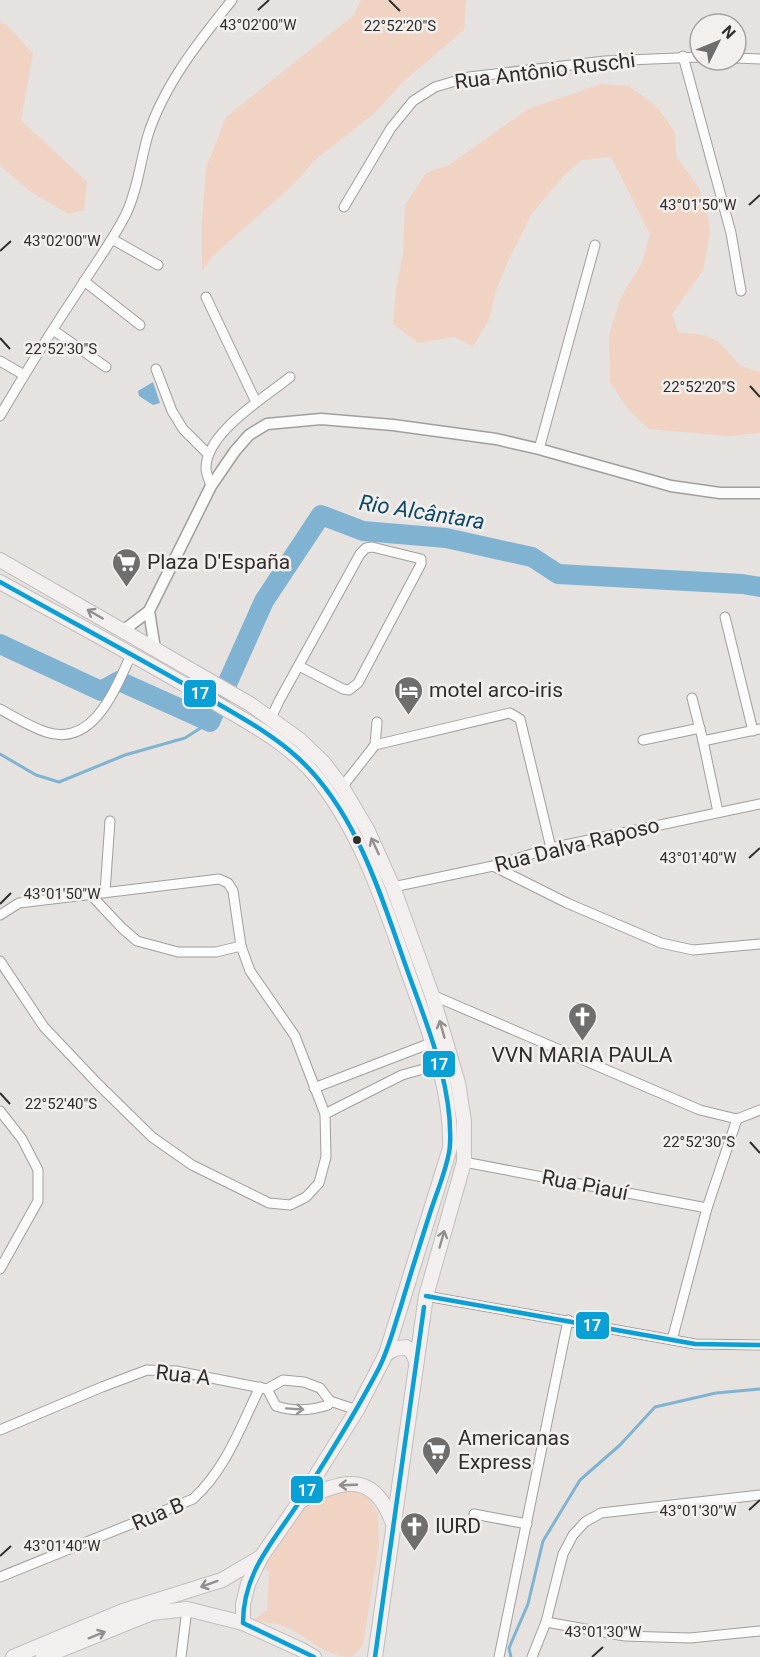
<svg xmlns="http://www.w3.org/2000/svg" width="760" height="1657" viewBox="0 0 760 1657" font-family="Roboto,sans-serif">
  <rect width="100%" height="100%" fill="#e5e2e0"/>
  <g fill="#f1d3c4">
    <polygon points="361,0 466,0 464,30 404,81 376,112 315,160 293,185 213,256 202,271 202,222 206,168 226,117 354,15"/>
    <polygon points="0,22 7,25 33,54 21,120 87,182 84,210 68,214 28,190 0,165"/>
    <polygon points="601,84 629,86 657,107 675,132 676,156 699,188 709,220 710,234 703,271 672,314 678,332 704,335 719,342 741,366 760,372 760,433 727,436 649,429 628,409 610,382 609,336 621,297 642,263 650,234 611,157 582,160 565,174 531,215 508,261 495,294 490,318 473,346 454,337 418,343 393,324 396,289 403,254 405,205 426,173 449,165 528,109"/>
    <path d="M348,1488l18,7 12,18 1,32 -16,100 -11,12c-27,0 -42,-19 -66,-30 -10,-4 -23,-5 -33,-7l14,-10 2,-39 -9,-6 38,-55 22,-15z"/>
  </g>
  <polygon fill="#80b3d2" points="153,382 160,403 153,405 139,396 138,391"/>
  <g fill="none" stroke-linecap="round" stroke-linejoin="round">
    <g stroke="#80b3d2" stroke-width="3">
      <polyline points="0,754 36,775 59,782 125,755 185,738 210,722"/>
      <polyline points="511,1657 509,1648 528,1604 543,1541 580,1480 620,1445 655,1407 716,1393 760,1389"/>
    </g>
    <polyline stroke="#80b3d2" stroke-width="20" points="0,644 101,691 119,681 210,722 264,601 321,515 363,531 446,538 532,557 558,574 742,584 760,587"/>
    <defs>
      <g id="minor">
        <polyline points="683,56 731,233 741,291"/>
        <polyline points="736,58 760,59"/>
        <polyline points="344,207 391,128 413,101 435,87 469,77 605,61 700,57"/>
        <polyline points="112,239 158,265"/>
        <polyline points="84,281 140,325"/>
        <polyline points="206,297 256,402"/>
        <polyline points="53,330 106,367"/>
        <polyline points="0,361 24,375"/>
        <polyline points="156,369 172,411 183,429 208,454"/>
        <path d="M0,416c25,-43 52,-86 80,-128 15,-24 33,-48 46,-74 12,-25 14,-52 22,-79 16,-50 51,-94 84,-135"/>
        <polyline points="539,449 595,245"/>
        <path d="M211,486c-2,-6 -5,-13 -5,-18 0,-36 60,-71 84,-91"/>
        <polyline points="725,617 753,731"/>
        <polyline points="692,698 703,741 718,812"/>
        <path d="M0,709c14,8 31,18 46,23 48,16 70,-45 85,-77"/>
        <polyline points="271,718 279,701 360,554 366,548 372,547 421,559 421,564 358,683 349,690 343,689 299,666"/>
        <polyline points="643,740 700,728"/>
        <polyline points="703,741 760,729"/>
        <polyline points="375,745 377,722"/>
        <polyline points="342,787 375,745 510,713 520,719 551,848"/>
        <polyline points="493,866 567,903 661,943 693,950 760,944"/>
        <polyline points="393,887 493,866 551,848 760,804"/>
        <polyline points="105,892 110,821"/>
        <polyline points="90,894 122,928 137,941 178,952 216,952 241,946"/>
        <polyline points="0,915 19,903 219,879 228,883 233,891 241,946 250,971 295,1036 325,1114 326,1157 319,1183 306,1197 290,1205 269,1203 192,1165 152,1137 98,1084 44,1027 0,961"/>
        <polyline points="432,995 700,1110 737,1119"/>
        <polyline points="314,1088 431,1043"/>
        <polyline points="0,1111 22,1139 38,1170 38,1201 0,1269"/>
        <polyline points="325,1114 402,1075 438,1065"/>
        <polyline points="737,1119 760,1110"/>
        <polyline points="464,1162 707,1208"/>
        <polyline points="426,1296 695,1344 760,1345"/>
        <polyline points="672,1340 707,1208 737,1119"/>
        <path d="M267,1389l9,17c18,6 34,5 52,-1l2,-4"/>
        <polyline points="330,1401 357,1410"/>
        <polyline points="0,1430 102,1387 147,1370 176,1371 267,1389 283,1380 304,1382 320,1388 330,1401"/>
        <polyline points="474,1514 527,1524"/>
        <path d="M0,1577l193,-78c33,-30 48,-73 67,-112"/>
        <polyline points="546,1622 625,1636 690,1638 760,1631"/>
        <polyline points="181,1657 187,1609"/>
        <polyline points="499,1657 568,1320"/>
        <polyline points="532,1657 546,1622 563,1554 573,1535 585,1522 601,1513 760,1495"/>
      </g>
      <g id="tertiary">
        <polyline points="149,611 155,649"/>
        <polyline points="124,630 149,611 211,486 235,451 249,435 267,424 321,419 393,425 496,439 539,449 671,486 720,493 760,493"/>
      </g>
      <g id="primary">
        <polyline points="0,560 250,704 300,740 323,762 342,787 367,829 393,887 432,995 458,1083 464,1121 464,1162 426,1296 375,1657"/>
        <path d="M0,582c72,40 144,78 214,120 38,23 77,42 105,78 43,55 65,124 88,189 20,57 45,118 43,179l-64,206 -29,56 -57,91 -39,56 -13,27 -5,20v19"/>
        <polyline points="386,1354 395,1349 406,1347 412,1352 416,1361"/>
        <path d="M300,1501c39,-19 72,-33 92,20"/>
        <polyline points="13,1657 123,1611 222,1580 261,1557"/>
        <polyline points="43,1657 152,1613 187,1609 243,1623 302,1650 314,1657"/>
      </g>
    </defs>
    <use href="#minor" stroke="#a19f9d" stroke-width="11"/>
    <use href="#tertiary" stroke="#a19f9d" stroke-width="13"/>
    <use href="#primary" stroke="#c1bfbe" stroke-width="16"/>
    <use href="#minor" stroke="#fbfbfa" stroke-width="9"/>
    <use href="#tertiary" stroke="#fbfbfa" stroke-width="10"/>
    <use href="#primary" stroke="#f3efee" stroke-width="14"/>
    <defs>
      <g id="bus-1">
        <path d="M0,582c68,38 137,75 205,114 31,19 65,36 92,61 61,55 85,143 112,218 19,53 44,112 41,170 -1,19 -14,49 -20,68 -10,31 -20,62 -29,93 -7,21 -12,42 -22,62 -23,44 -49,86 -76,128 -27,43 -60,74 -60,127l71,34"/>
        <polyline points="426,1296 695,1344 760,1345"/>
        <polyline points="375,1657 424,1307"/>
      </g>
    </defs>
    <use href="#bus-1" stroke="#f3efec" stroke-width="9"/>
    <use href="#bus-1" stroke="#0a9fd5" stroke-width="4.5"/>
  </g>
  <defs><path id="oneway-shaft" d="M-6 0H5M1.5-3L5.5 0L1.5 3" fill="none" stroke-width="1.6" stroke-linecap="round" stroke-linejoin="round" transform="scale(1.5)"/></defs>
  <g stroke="#928f8e">
    <use href="#oneway-shaft" transform="translate(95 614) rotate(-150)"/>
    <use href="#oneway-shaft" transform="translate(375 846) rotate(-115)"/>
    <use href="#oneway-shaft" transform="translate(442 1029) rotate(-106)"/>
    <use href="#oneway-shaft" transform="translate(442 1239) rotate(-74)"/>
    <use href="#oneway-shaft" transform="translate(348 1485) rotate(178)"/>
    <use href="#oneway-shaft" transform="translate(209 1584) rotate(160)"/>
    <use href="#oneway-shaft" transform="translate(97 1635) rotate(-22)"/>
  </g>
  <use stroke="#969594" href="#oneway-shaft" transform="translate(295 1409) rotate(4)"/>
  <path fill="none" stroke="#312f2e" stroke-width="2" d="M389,0l11,11M258,10l11,-10M749,205l11,-10M0,251l11,-10M0,338l10,11M750,386l10,11M749,858l11,-10M0,904l11,-11M0,1093l10,11M750,1142l10,11M749,1510l11,-10M0,1556l11,-10M592,1657l11,-10"/>
  <defs>
    <symbol id="supermarket-pin" viewBox="-11 -11 22 30"><path d="M0 17L-7.5 6A9.5 9.5 0 1 1 7.5 6Z" fill="#706e6c" stroke="#f3efec"/><path d="M-6-5.5h2.5l.6 2H6L4.5 2H-2.5L-4.4-4H-6ZM-1.5 3.2a1.3 1.3 0 1 0 .1 0ZM3 3.2a1.3 1.3 0 1 0 .1 0Z" fill="#fff"/></symbol>
    <symbol id="hotel-pin" viewBox="-11 -11 22 30"><path d="M0 17L-7.5 6A9.5 9.5 0 1 1 7.5 6Z" fill="#706e6c" stroke="#f3efec"/><path d="M-6-4.5h1.5V1H6V5H4.5V3h-9V5H-6ZM-4 0a1.8 1.8 0 1 1 3.6 0ZM.5 0V-2.5h3Q6-2.5 6 0Z" fill="#fff"/></symbol>
    <symbol id="church-pin" viewBox="-11 -11 22 30"><path d="M0 17L-7.5 6A9.5 9.5 0 1 1 7.5 6Z" fill="#706e6c" stroke="#f3efec"/><path d="M-1.2-6h2.4v3.5h3.3v2.4h-3.3V6h-2.4V-.1h-3.3v-2.4h3.3Z" fill="#fff"/></symbol>
  </defs>
  <g fill-rule="evenodd">
    <use href="#supermarket-pin" x="110" y="546" width="33" height="45"/>
    <use href="#hotel-pin" x="392" y="674" width="33" height="45"/>
    <use href="#church-pin" x="566" y="1000" width="33" height="45"/>
    <use href="#supermarket-pin" x="420" y="1434" width="33" height="45"/>
    <use href="#church-pin" x="398" y="1510" width="33" height="45"/>
  </g>
  <circle fill="#312f2e" stroke="#f3efec" stroke-width="2" cx="357" cy="840" r="5"/>
  <g text-anchor="middle" dominant-baseline="central" stroke-width="5" stroke-linejoin="round" paint-order="stroke">
    <g font-size="21" fill="#312f2e" stroke="#f3efec">
      <text transform="translate(545 71) rotate(-7)">Rua Antônio Ruschi</text>
      <text transform="translate(577 845) rotate(-14)">Rua Dalva Raposo</text>
      <text transform="translate(585 1185) rotate(11)">Rua Piauí</text>
      <text transform="translate(183 1375) rotate(6)">Rua A</text>
      <text transform="translate(158 1514) rotate(-23)">Rua B</text>
    </g>
    <g font-size="21" fill="#312f2e" stroke="#f3efec" text-anchor="start">
      <text x="147" y="562">Plaza D'España</text>
      <text x="429" y="690">motel arco-iris</text>
      <text x="582" y="1055" text-anchor="middle">VVN MARIA PAULA</text>
      <text x="458" y="1438">Americanas<tspan x="458" dy="24">Express</tspan></text>
      <text x="435" y="1526">IURD</text>
    </g>
    <g font-size="22" font-style="italic" fill="#0c4868" stroke="#f3efec">
      <text transform="translate(422 512) rotate(9)">Rio Alcântara</text>
    </g>
  </g>
  <g font-size="15" text-anchor="middle" fill="#312f2e" stroke="#f3efec" stroke-width="5" stroke-linejoin="round" paint-order="stroke">
    <text x="258" y="30">43°02'00"W</text>
    <text x="400" y="31">22°52'20"S</text>
    <text x="698" y="210">43°01'50"W</text>
    <text x="62" y="246">43°02'00"W</text>
    <text x="61" y="354">22°52'30"S</text>
    <text x="699" y="392">22°52'20"S</text>
    <text x="698" y="863">43°01'40"W</text>
    <text x="62" y="899">43°01'50"W</text>
    <text x="61" y="1109">22°52'40"S</text>
    <text x="699" y="1147">22°52'30"S</text>
    <text x="698" y="1516">43°01'30"W</text>
    <text x="62" y="1551">43°01'40"W</text>
    <text x="603" y="1637">43°01'30"W</text>
  </g>
  <g stroke="#f3efec" stroke-width="2">
    <rect x="183" y="679" width="34" height="29" rx="6" fill="#0a9fd5"/>
    <rect x="422" y="1050" width="34" height="28" rx="6" fill="#0a9fd5"/>
    <rect x="575" y="1311" width="35" height="29" rx="6" fill="#0a9fd5"/>
    <rect x="290" y="1475" width="34" height="29" rx="6" fill="#0a9fd5"/>
  </g>
  <g font-size="16" text-anchor="middle" font-weight="bold" fill="#fff">
    <text x="200" y="699">17</text>
    <text x="439" y="1070">17</text>
    <text x="592" y="1331">17</text>
    <text x="307" y="1496">17</text>
  </g>
  <g transform="translate(718 42) rotate(47)"><circle r="28" fill="#f3efec" stroke="#a5a2a0" stroke-width="1.5"/>
  <path d="M0-4.5L10 22L0 15L-10 22Z" fill="#706e6c"/>
  <text y="-9" font-size="16" font-weight="bold" text-anchor="middle" fill="#312f2e">N</text>
  </g>
</svg>
